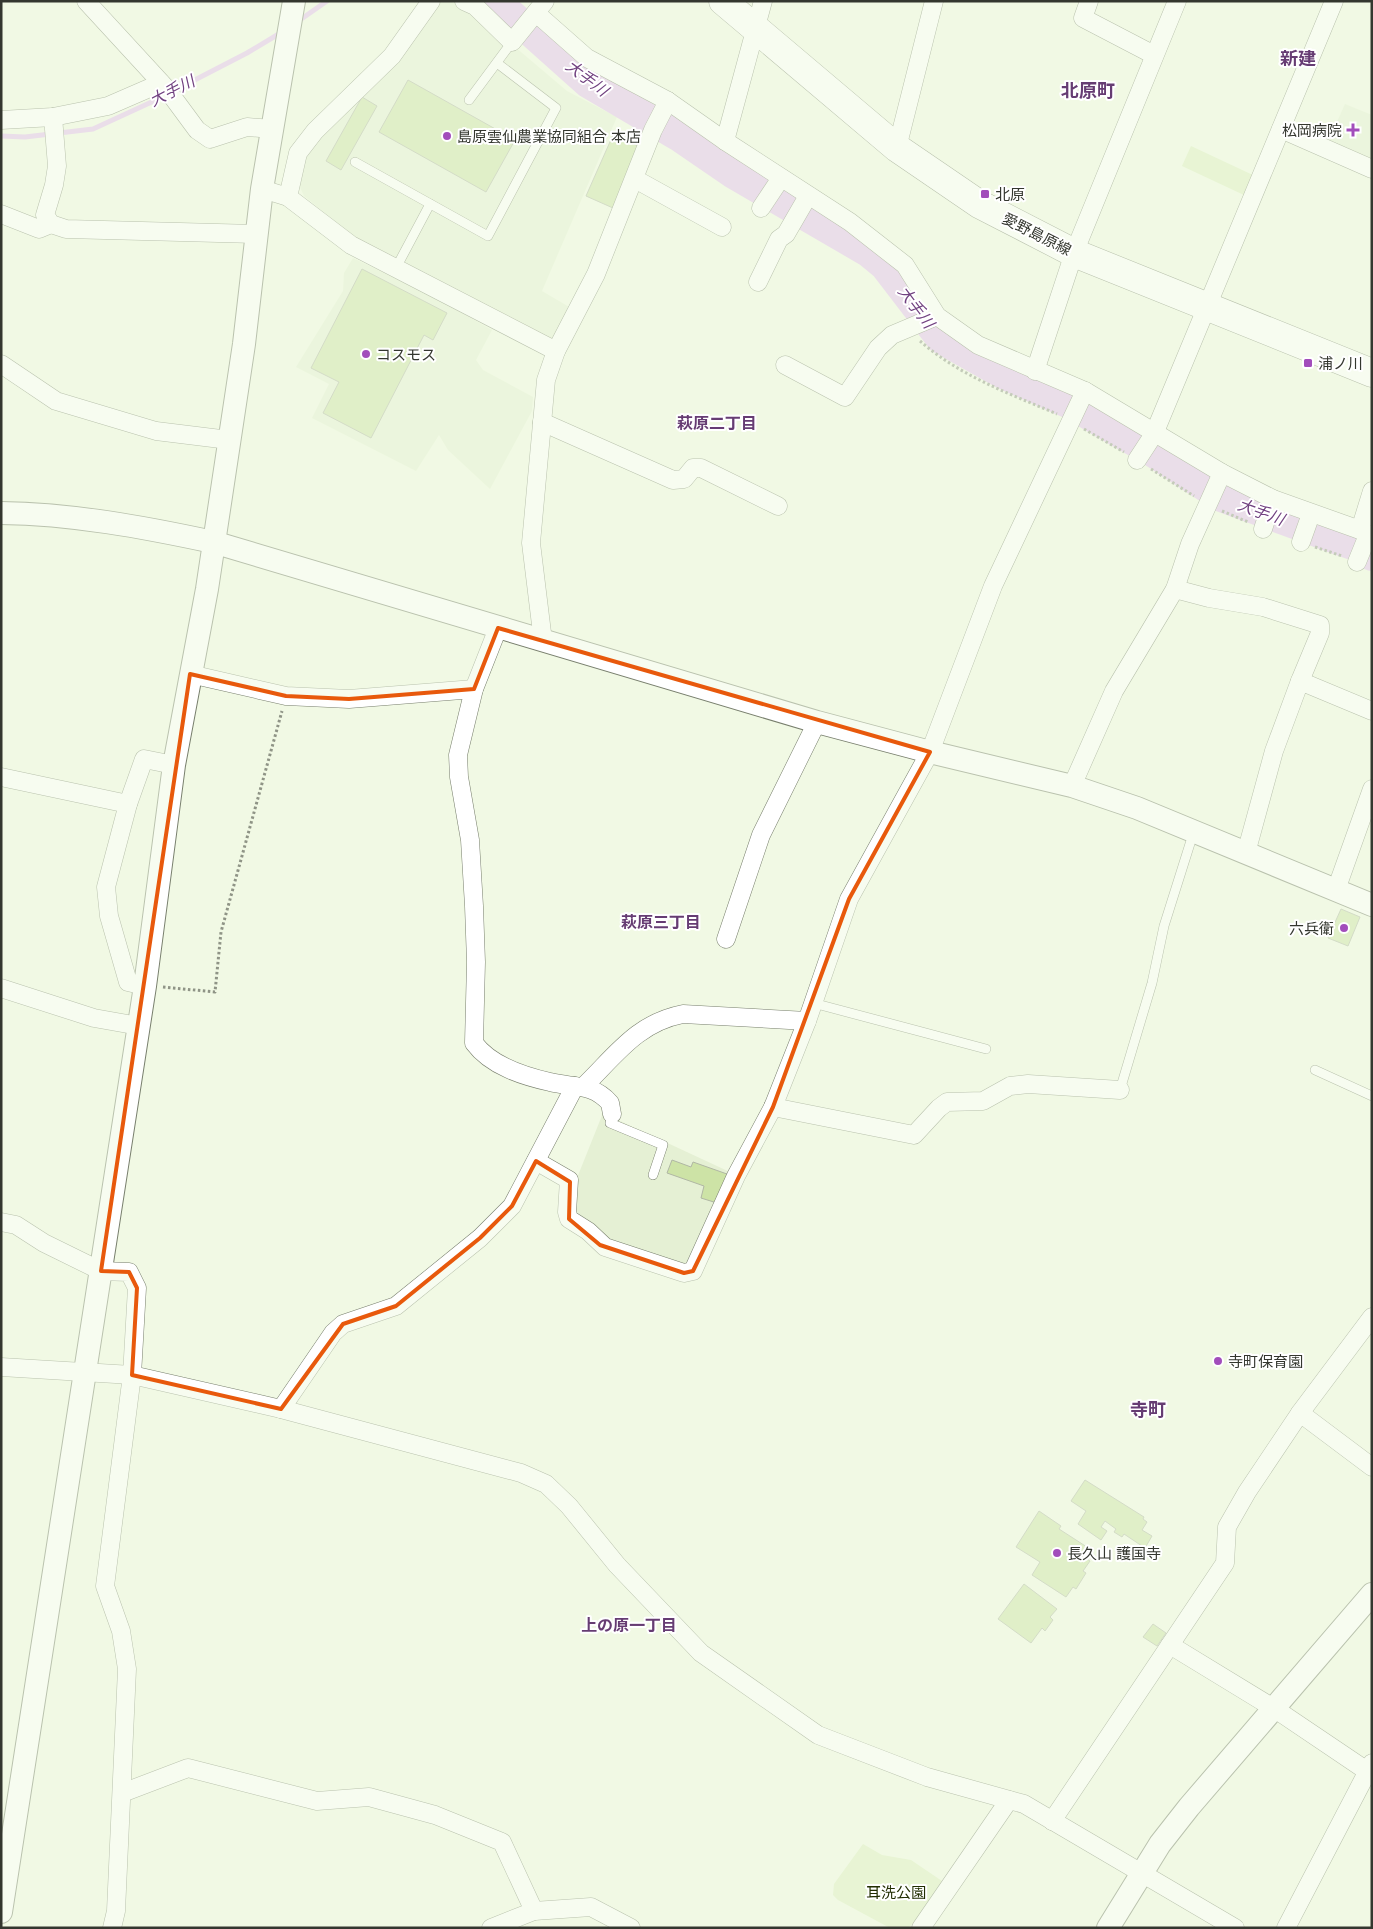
<svg xmlns="http://www.w3.org/2000/svg" width="1373" height="1929" viewBox="0 0 1373 1929" font-family="Poppins,'Noto Sans JP',sans-serif">
  <rect width="100%" height="100%" fill="#f1f9e4"/>
  <g fill="#e5f0d4">
    <polygon points="449,1 470,9 567,91 617,117 542,291 576,311 556,339 546,341 366,246 304,196 299,185 305,153 434,3"/>
    <polygon points="1345,104 1372,115 1372,164 1327,144"/>
    <polygon points="353,258 430,295 492,330 476,360 483,370 533,397 532,411 490,489 448,450 439,435 416,471 312,418 329,384 296,367 343,291 344,273"/>
    <polygon points="603,1113 732,1173 688,1266 603,1240 572,1210 577,1178"/>
  </g>
  <g fill="#ddeec0">
    <polygon points="1191,146 1255,176 1246,196 1182,166"/>
    <polygon points="863,1844 882,1855 911,1860 942,1881 923,1914 908,1928 890,1928 838,1900 833,1895 834,1884"/>
  </g>
  <g fill="none" stroke-linecap="round" stroke-linejoin="round">
    <g stroke="#e3bcf0" stroke-width="5">
      <polyline points="297,22 327,1"/>
      <polyline points="1,136 25,137 93,129 156,100 247,53 282,32"/>
    </g>
    <polyline stroke="#e3bcf0" stroke-width="30" points="496,1 588,83 678,136 732,173 868,252 885,266 941,339 1003,374 1070,404 1151,451 1221,497 1355,546 1372,556"/>
  </g>
  <g fill="#cde3a6" stroke="#b0b7a4">
    <polygon points="408,80 515,140 486,192 379,132"/>
    <polygon points="362,97 377,106 341,170 326,161"/>
    <polygon points="613,135 640,147 613,208 586,196"/>
    <polygon points="362,269 447,313 433,340 424,335 371,438 323,413 339,382 311,368"/>
    <polygon points="1341,909 1360,917 1348,946 1328,938"/>
    <polygon points="672,1160 691,1167 693,1162 727,1174 717,1203 701,1198 704,1186 667,1173"/>
    <polygon points="1085,1480 1144,1517 1143,1519 1147,1522 1142,1530 1152,1536 1145,1548 1124,1534 1122,1537 1114,1532 1116,1529 1105,1521 1101,1527 1107,1531 1101,1540 1078,1524 1086,1511 1071,1501"/>
    <polygon points="1039,1511 1061,1526 1059,1529 1090,1549 1084,1557 1090,1561 1083,1571 1086,1573 1076,1589 1073,1587 1066,1597 1032,1575 1040,1562 1016,1547"/>
    <polygon points="1024,1584 1057,1609 1050,1617 1053,1620 1045,1631 1042,1628 1031,1643 998,1619"/>
    <polygon points="1153,1624 1166,1633 1157,1646 1143,1637"/>
  </g>
  <g fill="none" stroke-linecap="round" stroke-linejoin="round">
    <defs>
      <g id="service">
        <polyline points="469,100 512,42"/>
        <polyline points="355,162 488,236 556,108 497,63"/>
        <polyline points="396,268 430,204"/>
        <polyline points="813,1003 986,1049"/>
        <polyline points="1315,1070 1372,1096"/>
        <polyline points="1120,1090 1152,983 1164,926 1194,831"/>
        <polyline points="612,1114 610,1123 663,1145 653,1175"/>
      </g>
      <g id="minor">
        <polyline points="86,1 166,88 197,130 210,139 247,127 272,129"/>
        <polyline points="464,1 475,6 512,42 545,1"/>
        <polyline points="1089,1 1083,18 1154,55"/>
        <polyline points="536,13 587,58 668,101 725,141 850,222 905,265 937,316 978,345 1085,391 1222,473 1273,499 1360,530 1372,537"/>
        <polyline points="53,117 57,166 54,185 45,215 51,224 66,229 257,234"/>
        <polyline points="1,120 53,117 108,106 161,83"/>
        <polyline points="1281,129 1372,169"/>
        <polyline points="725,141 763,1"/>
        <polyline points="897,148 934,1"/>
        <polyline points="635,179 722,227"/>
        <polyline points="262,189 288,197 351,245 556,351"/>
        <polyline points="288,197 298,153 315,131 392,56 431,1"/>
        <polyline points="761,208 781,178"/>
        <polyline points="1,214 39,229 51,224"/>
        <polyline points="758,282 779,239 786,234 808,196"/>
        <polyline points="1,364 56,401 156,431 229,440"/>
        <polyline points="785,365 845,397 878,348 892,335 937,316"/>
        <polyline points="1035,371 1074,253 1177,1"/>
        <polyline points="542,422 673,480 684,479 693,468 701,468 778,506"/>
        <polyline points="1137,460 1154,434 1334,1"/>
        <polyline points="1263,529 1273,499"/>
        <polyline points="1360,530 1372,491"/>
        <polyline points="1301,542 1311,514"/>
        <polyline points="1357,562 1368,535"/>
        <polyline points="1175,589 1209,598 1263,607 1320,625 1320,633 1300,681"/>
        <path d="M498,628l-24,61 -16,66 1,22 11,63 4,66 2,56 -2,81c17,23 49,33 76,39 24,6 42,1 60,21l2,11"/>
        <polyline points="543,641 531,543 546,380 556,351 596,274 653,130 668,101"/>
        <polyline points="190,674 286,696 349,699 474,689"/>
        <polyline points="1,777 128,804"/>
        <polyline points="1072,786 1114,691 1175,589 1190,544 1222,473"/>
        <polyline points="1246,853 1274,751 1300,681 1372,711"/>
        <polyline points="1336,890 1372,789"/>
        <polyline points="726,939 761,835 817,722"/>
        <polyline points="145,986 128,982 109,916 106,887 128,804 144,759 174,765"/>
        <polyline points="1,988 94,1018 139,1026"/>
        <path d="M584,1086c32,-31 53,-63 99,-72l124,7"/>
        <polyline points="773,1107 914,1135 939,1108 947,1102 983,1101 1010,1086 1028,1084 1120,1090"/>
        <polyline points="536,1161 569,1180 567,1212 569,1219 588,1231 605,1247 684,1273 693,1271 736,1176 773,1107 807,1021 849,899 930,752 993,586 1085,391"/>
        <polyline points="1,1222 16,1225 44,1243 101,1271 129,1272 137,1288 132,1375 105,1586 121,1631 127,1669 116,1911 112,1928"/>
        <polyline points="1,1367 132,1375 281,1409 521,1473 546,1484 569,1506 617,1565 701,1653 818,1735 927,1777 1024,1804 1235,1928"/>
        <polyline points="281,1409 333,1333 343,1324 396,1306 480,1238 512,1206 575,1086"/>
        <polyline points="1300,1413 1372,1467"/>
        <polyline points="1170,1645 1275,1709 1367,1771"/>
        <polyline points="122,1793 188,1768 317,1801 369,1797 435,1815 502,1842 534,1911"/>
        <polyline points="1052,1821 1225,1563 1227,1527 1247,1492 1300,1413 1372,1317"/>
        <polyline points="491,1928 534,1911 591,1907 631,1928"/>
        <polyline points="921,1928 1009,1800"/>
        <polyline points="1286,1928 1372,1763"/>
      </g>
      <g id="tertiary">
        <path d="M1,513c72,1 142,14 212,29l604,180 113,30 142,34 65,22 235,97"/>
        <polyline points="1,1912 145,986 174,765 207,589 244,344 262,189 294,1"/>
        <polyline points="1108,1928 1160,1844 1189,1807 1372,1594"/>
      </g>
      <polyline id="primary" points="723,1 897,148 979,204 1074,253 1372,373"/>
    </defs>
    <use href="#service" stroke="#787f6d" stroke-width="10"/>
    <use href="#minor" stroke="#787f6d" stroke-width="19"/>
    <use href="#tertiary" stroke="#787f6d" stroke-width="24"/>
    <use href="#primary" stroke="#787f6d" stroke-width="29"/>
    <g stroke="#8f9486" stroke-width="3" stroke-dasharray="2.5 2.5" stroke-linecap="butt">
      <path d="M920,341c40,35 88,52 137,73"/>
      <polyline points="1084,429 1124,452"/>
      <polyline points="1151,469 1194,496"/>
      <polyline points="1222,511 1248,522"/>
      <polyline points="1315,547 1342,556"/>
      <polyline points="163,987 215,992 221,932 282,711"/>
    </g>
    <use href="#service" stroke="#fff" stroke-width="9"/>
    <use href="#minor" stroke="#fff" stroke-width="18"/>
    <use href="#tertiary" stroke="#fff" stroke-width="22"/>
    <use href="#primary" stroke="#fff" stroke-width="28"/>
  </g>
  <path d="M0 0H1373V1929H0ZM498,628l432,124 -81,147 -76,208 -80,164 -9,2 -84,-28 -31,-26 1,-37 -34,-21 -24,45 -32,32 -84,68 -53,18 -62,85 -149,-34 5,-87 -8,-16 -28,-1 89,-597 96,22 63,3 125,-10z" fill="#f1f9e4" fill-opacity=".55" fill-rule="evenodd"/>
  <path fill="none" stroke="#e8590c" stroke-width="4" stroke-linejoin="round" d="M498,628l432,124 -81,147 -76,208 -80,164 -9,2 -84,-28 -31,-26 1,-37 -34,-21 -24,45 -32,32 -84,68 -53,18 -62,85 -149,-34 5,-87 -8,-16 -28,-1 89,-597 96,22 63,3 125,-10z"/>
  <g fill="#a24dbb" stroke="#fff" stroke-width="2">
    <path d="M1350.5 122.5h5v5h5v5h-5v5h-5v-5h-5v-5h5z"/>
    <circle cx="447" cy="136" r="5"/>
    <rect x="980" y="189" width="10" height="10" rx="2.5"/>
    <circle cx="366" cy="354" r="5"/>
    <rect x="1303" y="358" width="10" height="10" rx="2.5"/>
    <circle cx="1344" cy="928" r="5"/>
    <circle cx="1218" cy="1361" r="5"/>
    <circle cx="1057" cy="1553" r="5"/>
  </g>
  <g text-anchor="middle" dominant-baseline="central" stroke-width="4" stroke-linejoin="round" paint-order="stroke">
    <g font-size="15" fill="#34372f" stroke="#fff" text-anchor="start">
      <text x="1342" y="130" text-anchor="end">松岡病院</text>
      <text x="457" y="136">島原雲仙農業協同組合 本店</text>
      <text x="995" y="194">北原</text>
      <text x="376" y="354">コスモス</text>
      <text x="1318" y="363">浦ノ川</text>
      <text x="1334" y="928" text-anchor="end">六兵衛</text>
      <text x="1228" y="1361">寺町保育園</text>
      <text x="1067" y="1553">長久山 護国寺</text>
    </g>
    <g font-size="15" fill="#34372f" stroke="#fff">
      <text transform="translate(1037 234) rotate(27)">愛野島原線</text>
    </g>
    <g font-size="15" fill="#222e02" stroke="#fff">
      <text x="896" y="1892">耳洗公園</text>
    </g>
    <g font-size="16" font-style="italic" fill="#714180" stroke="#fff">
      <text transform="translate(587 78) rotate(37)">大手川</text>
      <text transform="translate(172 91) rotate(-27)">大手川</text>
      <text transform="translate(916 307) rotate(53)">大手川</text>
      <text transform="translate(1261 512) rotate(20)">大手川</text>
    </g>
    <g font-size="16" font-weight="bold" fill="#663c73" stroke="#fff">
      <text x="717" y="423">萩原二丁目</text>
      <text x="661" y="922">萩原三丁目</text>
      <text x="629" y="1625">上の原一丁目</text>
    </g>
    <g font-size="18" font-weight="bold" fill="#663c73" stroke="#fff">
      <text x="1298" y="58">新建</text>
      <text x="1088" y="90">北原町</text>
      <text x="1148" y="1409">寺町</text>
    </g>
  </g>
  <rect width="1373" height="1929" fill="none" stroke="#34372f" stroke-width="5"/>
</svg>
